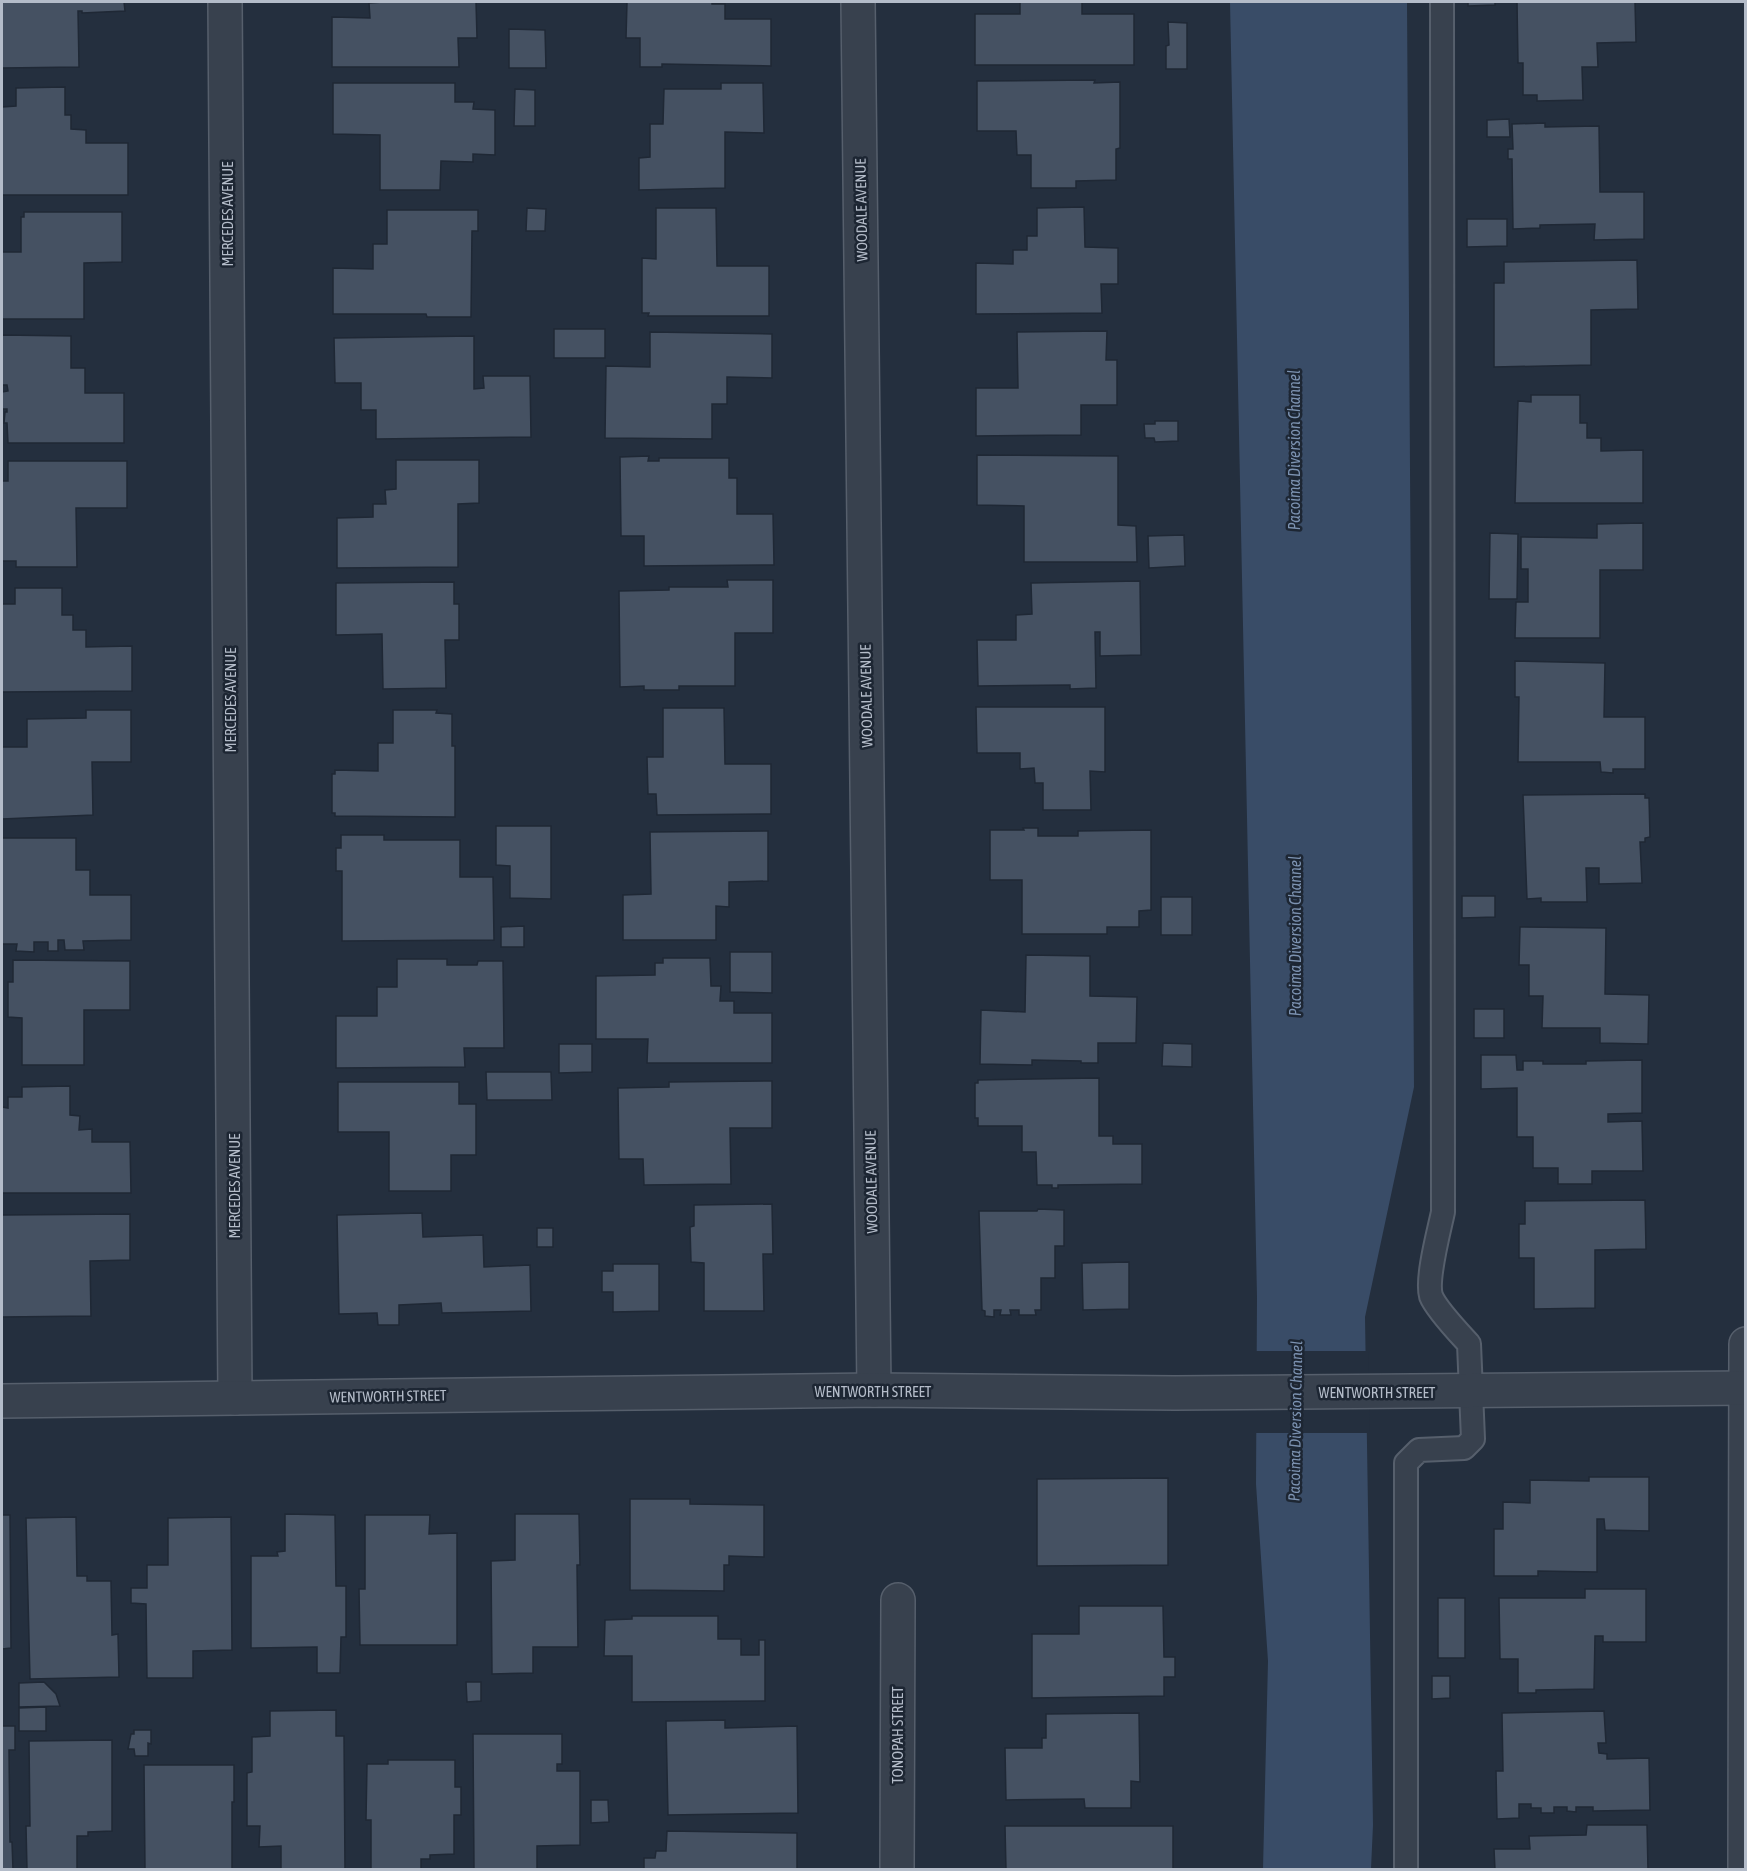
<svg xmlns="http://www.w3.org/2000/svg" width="1747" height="1871" viewBox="0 0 1747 1871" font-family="'Asap Condensed',sans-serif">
  <rect width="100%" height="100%" fill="#242f3e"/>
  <polygon fill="#394c67" points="1230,2 1407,2 1414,1087 1365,1317 1373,1825 1371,1869 1263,1869 1268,1661 1256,1484 1257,1297"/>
  <polygon fill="#242f3e" points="1254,1351 1368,1351 1370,1433 1254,1433"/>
  <g fill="#455162" stroke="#1f2835" stroke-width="1.5">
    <polygon points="2,2 124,2 125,11 82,13 82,11 78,11 79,67 2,68"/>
    <polygon points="383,2 476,2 477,38 458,38 459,67 332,67 332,17 370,18 369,3"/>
    <polygon points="627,2 712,2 712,4 725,4 725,19 771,19 771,66 662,64 662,67 640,67 640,38 626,38"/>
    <polygon points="1020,2 1082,2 1082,14 1134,14 1134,65 975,65 975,14 1020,14"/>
    <polygon points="1468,2 1495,2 1495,5 1468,6"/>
    <polygon points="1517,2 1635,2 1636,42 1597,43 1598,67 1582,67 1583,100 1537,101 1537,95 1523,95 1523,63 1518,63"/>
    <polygon points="1168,22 1187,23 1187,69 1166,69 1166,46 1169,45"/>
    <polygon points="509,29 545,30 546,68 509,68"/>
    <polygon points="1095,80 1094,83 1120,82 1120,148 1116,149 1116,180 1076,181 1076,188 1031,188 1031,155 1017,155 1016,131 977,131 977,81"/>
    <polygon points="333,83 455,83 455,102 474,102 473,109 495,110 495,155 473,154 473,162 441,161 440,190 380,190 380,135 333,134"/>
    <polygon points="721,83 763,83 764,133 725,132 725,188 639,190 639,158 650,157 650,124 663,124 664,89 721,89"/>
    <polygon points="65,87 65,115 71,115 71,129 86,130 86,143 128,143 128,195 2,195 2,107 16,106 16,88"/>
    <polygon points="515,89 535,90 535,126 514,126"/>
    <polygon points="1509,119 1510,137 1487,137 1487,120"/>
    <polygon points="1545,123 1545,127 1599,126 1600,192 1644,192 1644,239 1594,240 1595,224 1540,225 1540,228 1513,229 1512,159 1508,159 1508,149 1513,149 1512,124"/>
    <polygon points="1084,207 1085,247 1118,248 1118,284 1101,284 1102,313 976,314 976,263 1013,264 1013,250 1027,250 1027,236 1037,236 1037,208"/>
    <polygon points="527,208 546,209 545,231 526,231"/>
    <polygon points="656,208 716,208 717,266 769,266 769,316 648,316 649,313 642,313 642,258 656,259"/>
    <polygon points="387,210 478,210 478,231 472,231 471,317 427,317 426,314 333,314 333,268 373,269 373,244 387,244"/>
    <polygon points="24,212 122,212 122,262 84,263 84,319 2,319 2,252 21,252 21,217 24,217"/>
    <polygon points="1467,219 1507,219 1507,246 1467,247"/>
    <polygon points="1637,260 1638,309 1591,310 1591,365 1494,367 1494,283 1504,283 1504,262"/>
    <rect x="554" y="329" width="51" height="29"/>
    <polygon points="1107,331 1106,360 1117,360 1117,405 1081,405 1081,435 976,436 976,388 1018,388 1017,332"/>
    <polygon points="650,332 772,334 772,378 727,377 727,404 712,404 712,439 605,438 606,366 650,367"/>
    <polygon points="2,335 71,336 71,368 85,368 85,393 124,393 124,443 8,443 7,423 4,423 5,412 7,412 7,409 2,409 2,392 8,391 7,385 2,385"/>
    <polygon points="474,336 474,389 484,388 483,376 530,376 531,437 376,439 376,410 361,410 361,383 335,383 334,338"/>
    <polygon points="1531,395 1580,395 1580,423 1587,423 1587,438 1601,438 1601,451 1643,450 1643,503 1515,503 1518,401 1531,402"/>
    <polygon points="1155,421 1178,421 1178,441 1155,442 1154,438 1145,438 1144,424 1155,424"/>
    <polygon points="977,455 1118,456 1118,525 1136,526 1137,562 1024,562 1024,506 977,505"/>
    <polygon points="649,456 648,461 659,461 659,458 729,458 729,478 737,478 737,514 773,514 774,565 644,566 644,536 621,536 620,457"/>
    <polygon points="396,460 479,460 479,503 458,504 458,567 337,568 337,518 373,517 373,504 386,504 385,490 396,489"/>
    <polygon points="8,461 127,461 127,508 76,508 77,567 16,567 16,561 2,561 2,481 8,481"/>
    <polygon points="1643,523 1643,570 1600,570 1600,638 1515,638 1516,602 1528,602 1528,569 1521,569 1521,537 1597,538 1597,524"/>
    <polygon points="1490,533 1518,534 1517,599 1489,599"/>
    <polygon points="1184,535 1185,566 1149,568 1148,536"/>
    <polygon points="727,580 773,580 773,633 735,633 735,686 679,686 679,690 644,690 644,686 620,687 619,591 669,590 669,587 728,587"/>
    <polygon points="1140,581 1141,655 1100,656 1100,632 1095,632 1096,688 1070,689 1070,685 978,686 977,640 1016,640 1016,615 1032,614 1031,583"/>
    <polygon points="454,582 454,604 459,604 459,640 445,640 446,688 383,689 382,634 336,635 336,583"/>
    <polygon points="15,588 62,588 62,615 73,615 73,630 86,630 86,647 132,646 132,691 2,692 2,604 15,604"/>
    <polygon points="1515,661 1605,663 1604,717 1645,717 1645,769 1613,769 1613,773 1601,772 1600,762 1518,762 1519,697 1515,697"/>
    <polygon points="976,707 1105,707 1105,772 1090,771 1091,810 1043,810 1043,783 1035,783 1034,768 1020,769 1020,753 977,753"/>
    <polygon points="663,708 724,708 725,764 771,764 771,814 657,815 656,794 648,794 647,757 663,757"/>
    <polygon points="86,710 131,710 131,762 92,762 93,815 2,819 2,747 27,747 27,719 86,718"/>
    <polygon points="393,710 437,710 436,713 452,714 452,746 455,746 455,817 335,816 335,813 332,813 332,774 335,774 335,770 378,771 378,743 393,743"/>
    <polygon points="1645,794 1645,798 1649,798 1650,837 1645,838 1645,842 1640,842 1642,883 1599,884 1599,868 1586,868 1587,902 1541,902 1541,898 1527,899 1523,795"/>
    <polygon points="496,826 551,826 551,899 510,898 510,866 496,865"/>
    <polygon points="1023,828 1038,828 1038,836 1078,836 1078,831 1151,830 1151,910 1139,911 1139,927 1107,927 1107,934 1022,934 1022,880 990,880 990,830 1024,830"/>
    <polygon points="768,831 768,881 729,882 729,907 716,906 716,940 623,940 623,895 651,894 650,832"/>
    <polygon points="341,835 384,835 384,840 460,840 460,877 493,877 494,940 342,941 342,871 336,871 336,848 341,848"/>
    <polygon points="2,838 76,838 76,870 90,870 90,895 131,895 131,940 83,941 84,950 65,950 64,940 58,940 58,951 48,951 48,942 34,942 34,952 16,951 17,944 2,944"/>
    <polygon points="1462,896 1495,896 1495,917 1462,918"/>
    <rect x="1161" y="897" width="31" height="38"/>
    <polygon points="524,926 524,947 501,947 501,927"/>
    <polygon points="1520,927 1606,928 1605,994 1649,995 1648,1044 1600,1043 1600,1028 1542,1028 1543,996 1529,996 1529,965 1519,965"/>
    <polygon points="730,952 772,952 772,993 730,992"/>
    <polygon points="1026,955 1090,956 1090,996 1137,997 1136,1043 1098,1043 1098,1063 1081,1063 1081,1061 1032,1060 1032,1065 980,1064 981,1010 1025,1012"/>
    <polygon points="663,958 710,958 711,986 721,986 720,1001 734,1001 734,1013 772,1013 772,1063 647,1063 648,1039 596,1039 596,976 655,975 655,963 663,963"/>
    <polygon points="397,959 447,959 447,965 477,965 478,961 503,961 504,1048 464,1048 465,1067 336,1068 336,1016 377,1016 377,987 397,987"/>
    <polygon points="13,960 130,961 130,1010 84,1010 84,1065 22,1065 22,1018 8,1017 8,982 13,982"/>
    <rect x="1474" y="1009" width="30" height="29"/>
    <polygon points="1163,1043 1192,1044 1192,1067 1162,1066"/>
    <polygon points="559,1044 592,1044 592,1072 559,1073"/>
    <polygon points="1481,1055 1516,1055 1517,1070 1523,1070 1523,1061 1543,1061 1543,1064 1586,1064 1586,1061 1642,1060 1642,1113 1608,1114 1608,1122 1642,1121 1643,1171 1592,1171 1592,1184 1558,1184 1558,1168 1533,1168 1533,1137 1517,1137 1517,1088 1481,1089"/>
    <polygon points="486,1072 551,1072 552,1100 487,1100"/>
    <polygon points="1099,1078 1099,1136 1113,1136 1113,1144 1142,1144 1142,1184 1058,1185 1058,1188 1052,1188 1052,1185 1037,1185 1036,1152 1022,1152 1022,1126 978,1126 978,1118 975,1118 975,1083 978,1083 978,1080"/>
    <polygon points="772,1081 772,1128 730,1128 731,1184 644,1185 643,1159 619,1159 618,1088 669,1087 669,1082"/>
    <polygon points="338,1082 459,1082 459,1104 476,1104 476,1155 451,1155 451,1191 389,1191 389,1132 338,1132"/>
    <polygon points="70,1086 70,1115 80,1116 79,1130 92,1129 92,1142 130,1142 131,1193 2,1193 2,1107 8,1108 8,1097 22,1097 22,1087"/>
    <polygon points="1645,1200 1646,1249 1595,1250 1595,1308 1534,1309 1534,1258 1519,1258 1519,1224 1525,1224 1525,1201"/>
    <polygon points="772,1204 773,1254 763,1254 764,1311 704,1311 704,1263 691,1262 690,1227 694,1226 694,1205"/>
    <polygon points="1038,1209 1064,1210 1064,1246 1055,1246 1055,1278 1041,1278 1041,1310 1035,1310 1036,1315 1019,1315 1019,1310 1010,1310 1011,1315 1000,1315 1001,1310 994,1310 994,1317 985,1316 985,1311 982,1310 979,1211 1037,1211"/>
    <polygon points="422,1213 423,1237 483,1235 484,1267 530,1265 531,1311 442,1313 441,1303 399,1305 399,1325 378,1325 377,1313 339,1314 337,1215"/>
    <polygon points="130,1214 130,1260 90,1261 91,1316 2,1317 2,1215"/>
    <rect x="537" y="1228" width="16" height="19"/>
    <polygon points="1129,1262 1129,1309 1083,1310 1082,1263"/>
    <polygon points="613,1264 659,1264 659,1311 613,1312 613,1292 602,1292 602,1271 613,1271"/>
    <polygon points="1589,1477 1649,1477 1649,1531 1605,1530 1604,1519 1597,1519 1597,1572 1538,1571 1538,1576 1494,1576 1494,1529 1503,1529 1503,1502 1530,1503 1530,1480 1589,1481"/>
    <polygon points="1168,1478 1168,1565 1037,1566 1037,1479"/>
    <polygon points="630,1499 690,1499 690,1504 764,1505 764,1557 729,1556 729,1565 724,1565 724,1591 630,1590"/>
    <polygon points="285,1514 335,1515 336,1586 346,1586 346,1637 341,1637 340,1673 317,1673 317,1647 251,1648 251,1556 278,1556 277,1552 285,1551"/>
    <polygon points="515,1514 579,1514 580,1565 577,1565 578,1647 533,1647 533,1673 492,1674 491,1561 515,1560"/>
    <polygon points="2,1515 10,1515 11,1648 2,1649"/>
    <polygon points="365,1515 430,1515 429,1534 457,1533 457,1645 360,1645 359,1589 365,1589"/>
    <polygon points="76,1517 77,1576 87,1576 87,1581 111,1581 112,1635 118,1634 119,1677 30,1679 26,1518"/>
    <polygon points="231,1517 232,1650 193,1651 193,1678 147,1678 146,1604 131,1603 131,1588 147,1588 147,1565 168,1565 168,1518"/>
    <polygon points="1585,1589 1646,1589 1646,1642 1603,1642 1603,1636 1595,1636 1594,1689 1536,1690 1536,1693 1518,1693 1518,1659 1500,1659 1499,1598 1585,1598"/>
    <rect x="1438" y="1598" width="27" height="60"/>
    <polygon points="1079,1606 1163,1606 1164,1657 1175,1657 1175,1677 1164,1677 1164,1696 1032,1698 1032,1634 1079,1634"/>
    <polygon points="632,1616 718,1616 718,1639 741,1639 741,1655 759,1655 759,1640 765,1640 765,1701 632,1702 632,1656 604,1656 605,1620 632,1619"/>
    <polygon points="1432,1676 1450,1676 1450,1698 1432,1699"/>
    <polygon points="44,1682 56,1694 60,1706 19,1707 19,1683"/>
    <polygon points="466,1682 481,1682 481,1701 467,1702"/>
    <polygon points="46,1707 46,1731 19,1731 19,1708"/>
    <polygon points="336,1710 336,1736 344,1736 345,1870 281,1870 281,1846 259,1847 260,1826 247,1826 247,1773 252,1772 252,1737 270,1736 270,1711"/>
    <polygon points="1604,1711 1606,1743 1598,1743 1599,1753 1607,1754 1607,1759 1649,1758 1650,1810 1593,1811 1593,1807 1576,1807 1576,1812 1567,1811 1567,1807 1554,1807 1554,1813 1541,1813 1541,1808 1531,1808 1531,1804 1519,1804 1519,1818 1497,1819 1496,1771 1503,1771 1502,1713"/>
    <polygon points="1139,1713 1140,1782 1131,1781 1131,1808 1085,1808 1084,1799 1006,1800 1005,1748 1042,1748 1042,1738 1046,1738 1046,1714"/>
    <polygon points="725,1720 725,1728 797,1726 798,1813 668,1815 666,1721"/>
    <polygon points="2,1726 15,1726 15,1750 9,1750 10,1842 12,1842 13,1870 2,1870"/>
    <polygon points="134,1730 151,1730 151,1744 148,1743 148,1756 135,1756 134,1749 128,1749 131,1734 134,1734"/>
    <polygon points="473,1734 562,1734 562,1764 557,1764 557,1771 580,1771 580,1845 537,1846 537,1870 474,1870"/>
    <polygon points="112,1740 112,1831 88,1832 88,1836 77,1836 77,1870 27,1870 26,1826 30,1826 29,1741"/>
    <polygon points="388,1760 455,1760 455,1787 461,1787 461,1815 454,1815 454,1854 430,1855 430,1859 421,1859 421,1870 371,1870 371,1820 366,1820 367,1764 388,1764"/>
    <polygon points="144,1765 234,1765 234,1802 232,1802 232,1870 145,1870"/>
    <polygon points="591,1800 608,1800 609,1822 591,1823"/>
    <polygon points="1587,1825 1647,1825 1648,1870 1495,1870 1494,1849 1530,1849 1529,1836 1586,1835"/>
    <polygon points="1005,1826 1173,1826 1173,1870 1006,1870"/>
    <polygon points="667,1831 797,1833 797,1870 644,1870 644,1858 655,1858 656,1851 666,1851"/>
  </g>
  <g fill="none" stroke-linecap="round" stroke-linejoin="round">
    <defs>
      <path id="service" d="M1406,1870v-407l13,-13 45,-2 9,-9 -4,-95c-10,-11 -33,-35 -38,-48 -5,-17 8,-65 12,-84l-1,-1210"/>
      <g id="minor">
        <polyline points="225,2 235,1398"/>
        <polyline points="858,2 874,1390"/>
        <polyline points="897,1870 898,1600"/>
        <polyline points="1745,1870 1746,1344"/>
      </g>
      <polyline id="tertiary" points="2,1401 874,1390 1175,1393 1746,1388"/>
    </defs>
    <use href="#service" stroke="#565f6c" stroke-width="26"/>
    <use href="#minor" stroke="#565f6c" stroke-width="36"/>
    <use href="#tertiary" stroke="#565f6c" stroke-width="36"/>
    <use href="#service" stroke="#38414e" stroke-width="22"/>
    <use href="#minor" stroke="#38414e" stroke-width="33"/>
    <use href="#tertiary" stroke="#38414e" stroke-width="33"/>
  </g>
  <g text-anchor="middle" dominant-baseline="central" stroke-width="5" stroke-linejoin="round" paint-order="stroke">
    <g font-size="15" fill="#b4bcc9" stroke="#1d2633">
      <text transform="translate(861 210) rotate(-91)">WOODALE AVENUE</text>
      <text transform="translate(227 214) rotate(-90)">MERCEDES AVENUE</text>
      <text transform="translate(866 696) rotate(-91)">WOODALE AVENUE</text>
      <text transform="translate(230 700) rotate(-90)">MERCEDES AVENUE</text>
      <text transform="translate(871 1182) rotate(-91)">WOODALE AVENUE</text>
      <text transform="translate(234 1186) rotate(-90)">MERCEDES AVENUE</text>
      <text x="873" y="1391">WENTWORTH STREET</text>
      <text x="1377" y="1392">WENTWORTH STREET</text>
      <text transform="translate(388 1396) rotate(-1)">WENTWORTH STREET</text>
      <text transform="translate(897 1735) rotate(-90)">TONOPAH STREET</text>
    </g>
    <g font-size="16" font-style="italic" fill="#7c92b1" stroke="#1d2633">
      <text transform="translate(1294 450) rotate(-90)">Pacoima Diversion Channel</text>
      <text transform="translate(1295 936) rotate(-90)">Pacoima Diversion Channel</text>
      <text transform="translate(1295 1421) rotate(-89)">Pacoima Diversion Channel</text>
    </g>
  </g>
  <rect width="1747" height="1871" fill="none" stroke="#b4bcc9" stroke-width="6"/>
</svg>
